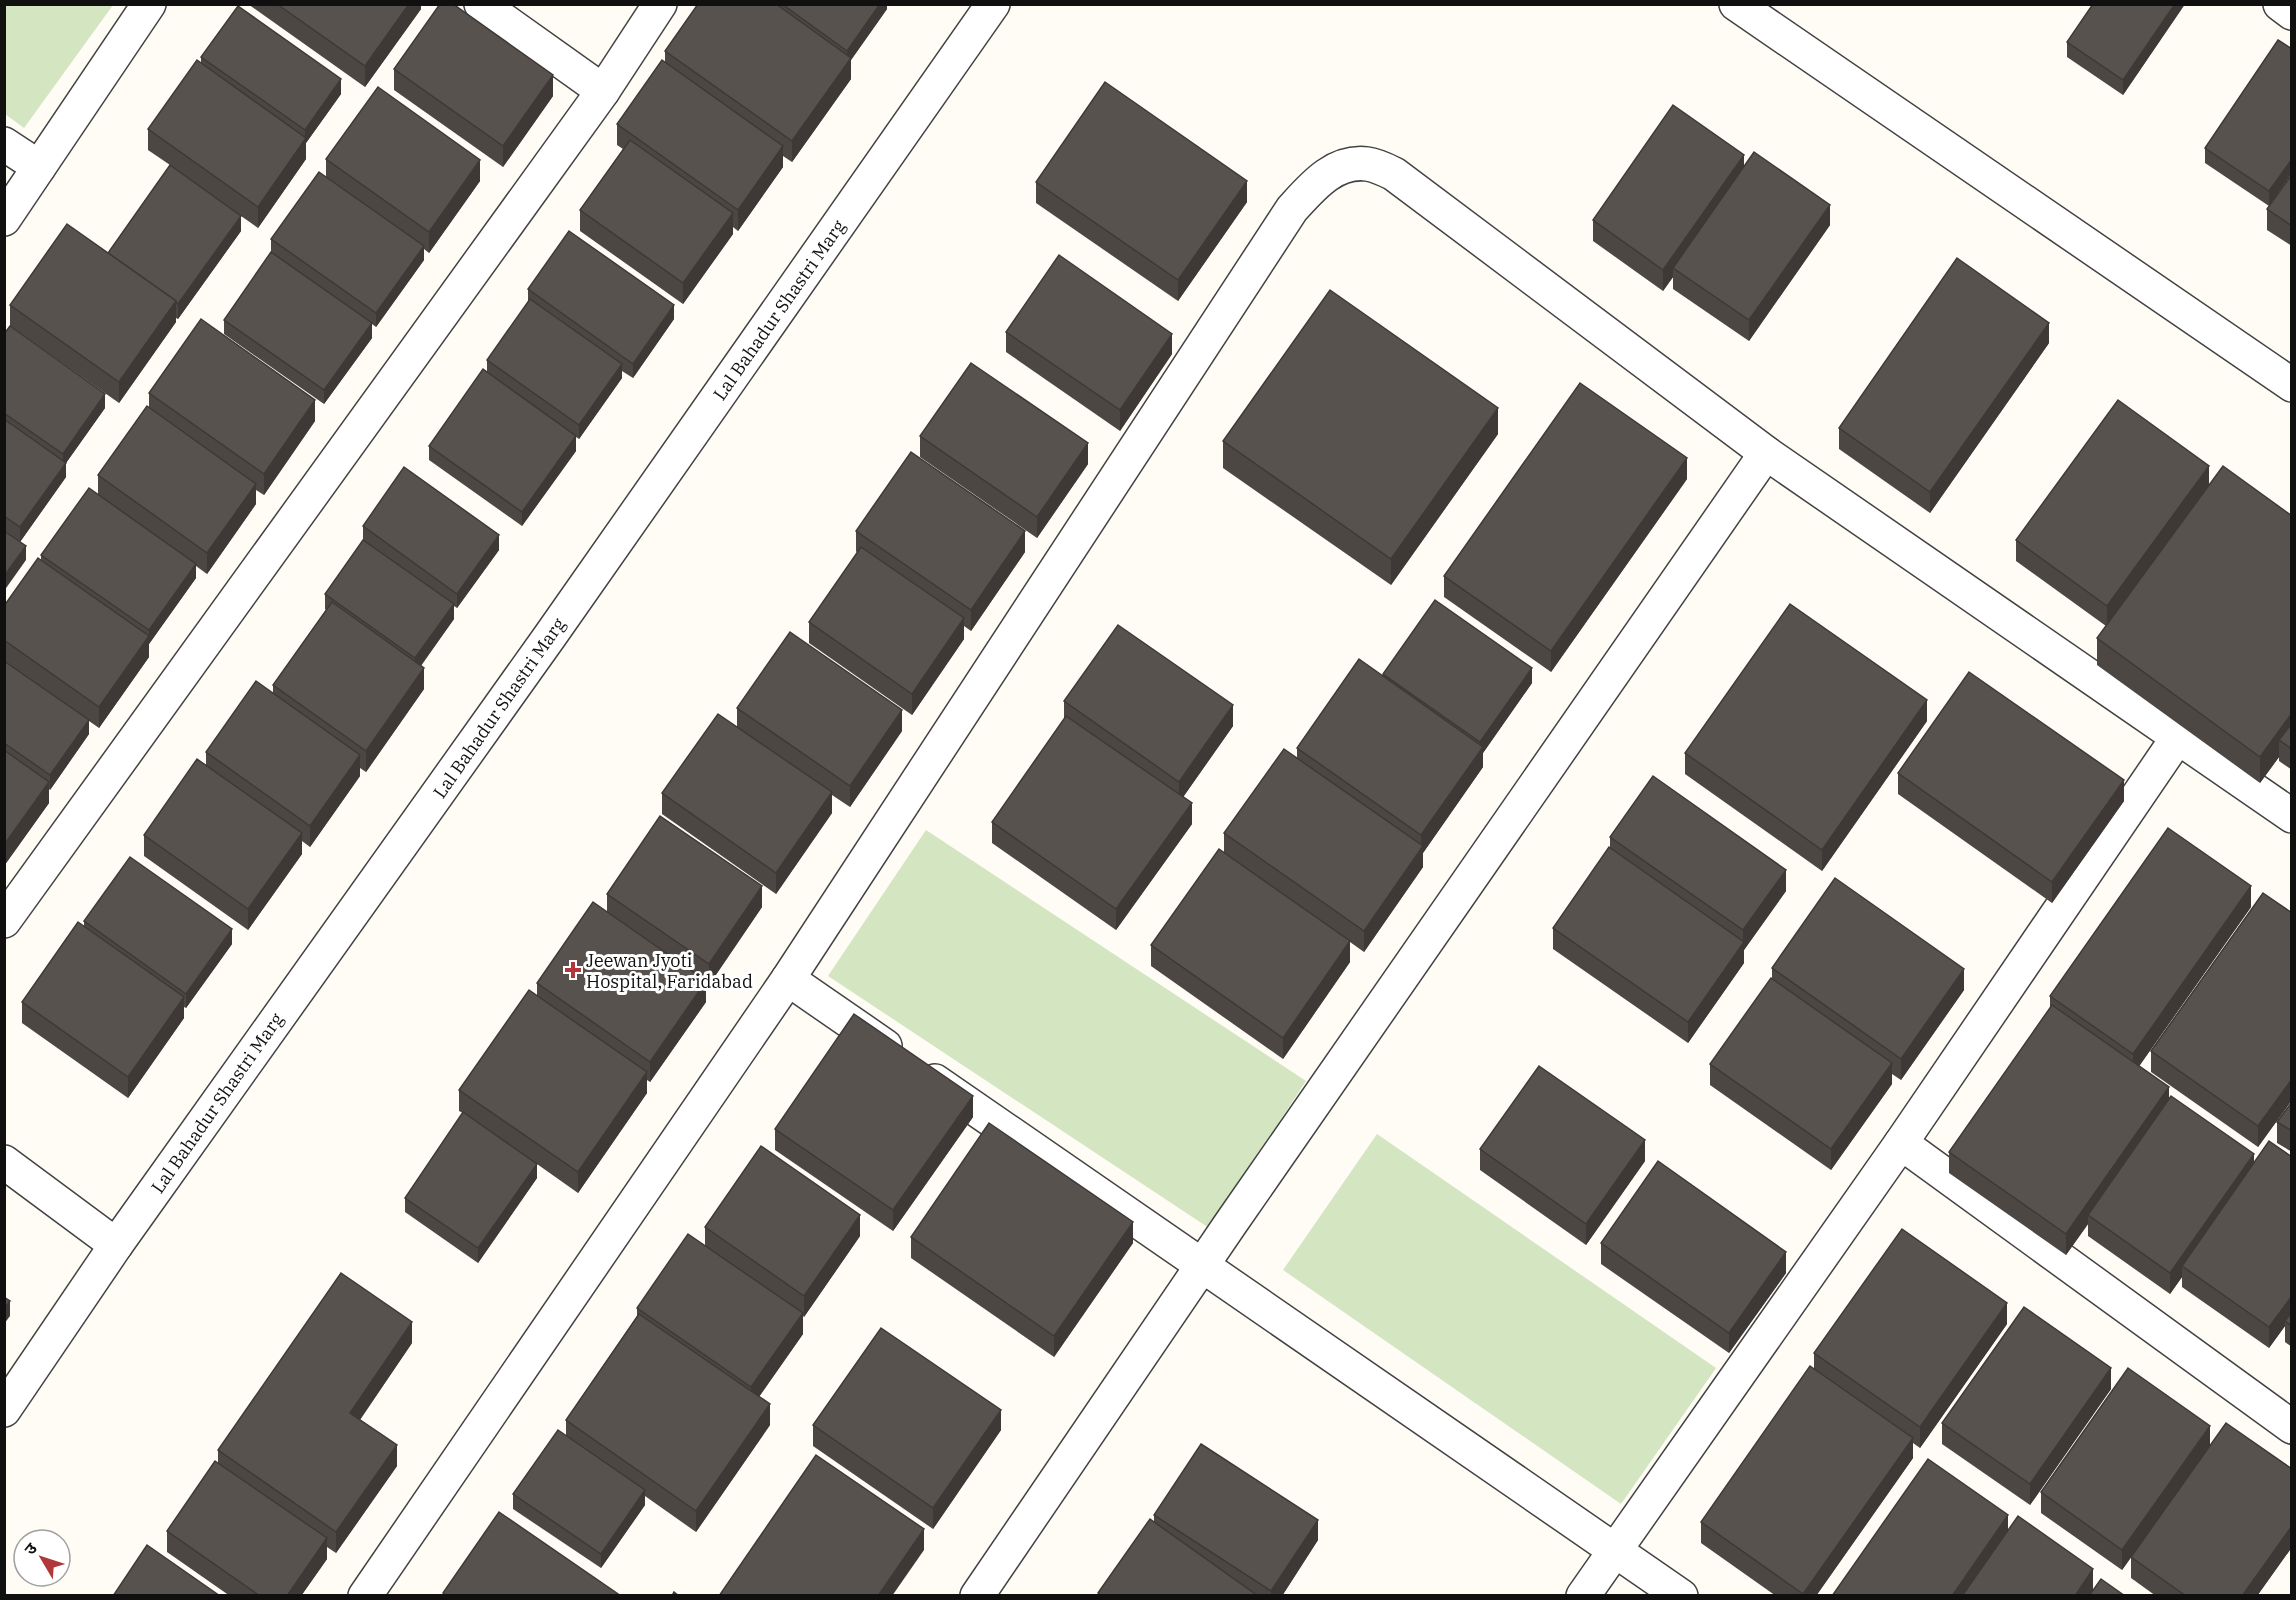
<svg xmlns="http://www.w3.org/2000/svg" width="2296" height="1600" viewBox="0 0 2296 1600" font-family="'IBM Plex Serif','Noto Sans Devanagari',serif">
  <rect width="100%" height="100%" fill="#fefcf5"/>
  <g fill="#d3e5c1">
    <polygon points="5,4 113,5 24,128 5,114"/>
    <polygon points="926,830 1306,1081 1209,1228 828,976"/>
    <polygon points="1377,1134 1716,1368 1621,1504 1283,1270"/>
  </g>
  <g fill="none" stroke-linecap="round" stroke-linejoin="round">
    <defs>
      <g id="minor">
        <polyline points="481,4 603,91"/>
        <polyline points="2280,4 2292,13"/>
        <polyline points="4,144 39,167"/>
        <polyline points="4,219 149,4"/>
        <polyline points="4,921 603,91 660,4"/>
        <polyline points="788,979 885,1046"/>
        <polyline points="935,1081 1681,1596"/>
        <polyline points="1901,1143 2292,1427"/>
        <polyline points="4,1162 116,1245"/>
        <path d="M365,1596l423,-617 504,-770c20,-22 42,-49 75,-45 9,1 19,6 27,10l372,279 526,363"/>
        <polyline points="977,1596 1231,1223 1766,453"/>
        <polyline points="1583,1596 1901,1143 2178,737"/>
      </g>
      <g id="tertiary">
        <polyline points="1736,4 2292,385"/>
        <polyline points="4,1410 116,1245 550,636 993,4"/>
      </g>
    </defs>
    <use href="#minor" stroke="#434343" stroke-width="36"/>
    <use href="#tertiary" stroke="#434343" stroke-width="36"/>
    <use href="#minor" stroke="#fff" stroke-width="33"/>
    <use href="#tertiary" stroke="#fff" stroke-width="33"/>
  </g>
  <g fill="#4c4743">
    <polygon points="248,4 421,4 421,9 365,87"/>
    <polygon points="698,4 887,4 887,9 851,60 851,79 792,162 783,156 783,167 738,231 733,227 733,234 683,304 580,231 580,210 623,149 617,145 617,124 665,62 665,51"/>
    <polygon points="2093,4 2185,4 2123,95 2067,57 2067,42"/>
    <polygon points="2278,40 2269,206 2205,163 2205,148"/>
    <polygon points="201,57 341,94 306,143 306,159 258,228 187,178 241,231 178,319 176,318 176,322 119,403 10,326 10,305 108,253 170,165 148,150 148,129 201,63"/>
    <polygon points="394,69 553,96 503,167 394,90"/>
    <polygon points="326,159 480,181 429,253 424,249 424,260 376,327 372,324 372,338 324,404 224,334 224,320 271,253 271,239 326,177"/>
    <polygon points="1744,166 1830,225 1749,341 1673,289 1673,277 1663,291 1593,241 1593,220"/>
    <polygon points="2292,174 2292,246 2267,230 2267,209"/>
    <polygon points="1036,182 1247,202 1178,301 1036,203"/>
    <polygon points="528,289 674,319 633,378 622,371 622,378 579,439 576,437 576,451 522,526 429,460 429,446 487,373 487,360 528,303"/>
    <polygon points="1006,332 1172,354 1120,431 1006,352"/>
    <polygon points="4,334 105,408 66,463 66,477 20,542 4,531"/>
    <polygon points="2049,343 1930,513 1839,449 1839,428"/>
    <polygon points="149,393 315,421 264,495 256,490 256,504 207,574 196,566 196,578 149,644 149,657 99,728 89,721 89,734 50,790 49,789 49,803 4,866 4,606 41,560 41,555 98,495 98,475 149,408"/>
    <polygon points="1498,434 1391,585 1223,468 1223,441"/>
    <polygon points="920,436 1088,464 1037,538 920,457"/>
    <polygon points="1687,479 1551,672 1444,597 1444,576"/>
    <polygon points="2209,484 2292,516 2292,770 2279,761 2279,757 2260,783 2097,665 2097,638 2106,626 2016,561 2016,540"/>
    <polygon points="363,526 499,550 457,608 454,606 454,619 421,666 424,689 366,772 360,768 360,776 310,847 302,841 302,854 248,930 144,856 144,835 206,765 206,752 273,693 273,685 326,610 325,609 325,594 363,541"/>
    <polygon points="856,531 1025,552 971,631 964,626 964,639 912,715 809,643 809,622 857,553 856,551"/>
    <polygon points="1383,674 1532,683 1483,753 1483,767 1423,853 1423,867 1364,952 1350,942 1350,962 1283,1059 1151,966 1151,945 1224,853 1224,833 1297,757 1297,748 1383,676"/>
    <polygon points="1064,701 1233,726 1183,797 1192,824 1116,930 992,843 992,822 1064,719"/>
    <polygon points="737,708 902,731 850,807 832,795 832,813 776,894 662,814 662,793 737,727"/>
    <polygon points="1927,721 1822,871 1685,774 1685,753"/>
    <polygon points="1898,773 2124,801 2052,903 1898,794"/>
    <polygon points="1610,837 1786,891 1744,950 1744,963 1688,1043 1553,949 1553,928 1610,848"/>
    <polygon points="607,894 762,907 709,985 706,983 706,1002 650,1082 647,1080 647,1093 578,1193 537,1164 537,1178 478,1263 405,1212 405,1198 463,1113 459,1111 459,1090 537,996 537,983 607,912"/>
    <polygon points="2251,907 2139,1066 2169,1099 2254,1163 2292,1157 2292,1347 2285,1342 2285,1326 2269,1348 2182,1287 2182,1277 2170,1294 2088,1236 2088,1224 2066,1255 1949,1173 1949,1152 2050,1008 2050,996"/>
    <polygon points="2292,913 2292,1100 2258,1147 2151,1072 2151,1051"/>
    <polygon points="84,921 232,944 186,1008 184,1007 184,1018 128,1098 22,1023 22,1002 84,926"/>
    <polygon points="1772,968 1964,990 1901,1080 1892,1074 1892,1084 1831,1170 1710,1085 1710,1064 1772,978"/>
    <polygon points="2292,1102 2292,1152 2277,1143 2277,1122"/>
    <polygon points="973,1117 893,1231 775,1150 775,1129"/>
    <polygon points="1480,1149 1645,1161 1586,1245 1480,1170"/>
    <polygon points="705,1227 860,1236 804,1317 803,1316 803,1334 759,1397 770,1425 696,1532 645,1496 645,1505 601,1568 513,1509 513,1494 566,1436 566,1420 637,1316 637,1308 705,1246"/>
    <polygon points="911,1237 1133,1243 1054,1357 911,1258"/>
    <polygon points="1601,1243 1786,1273 1729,1353 1601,1264"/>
    <polygon points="2007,1324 1920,1448 1913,1443 1913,1458 1816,1596 1776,1596 1701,1543 1701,1522 1814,1368 1814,1353"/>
    <polygon points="412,1343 360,1420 397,1466 336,1553 327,1547 327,1559 301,1596 230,1596 167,1552 167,1531 218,1463 218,1450"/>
    <polygon points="2111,1389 2030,1505 1942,1444 1942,1423"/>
    <polygon points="813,1425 1001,1430 933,1529 813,1446"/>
    <polygon points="2210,1447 2122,1570 2041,1513 2041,1492"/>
    <polygon points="2292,1469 2292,1547 2257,1596 2156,1596 2131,1578 2131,1557"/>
    <polygon points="1154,1515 1318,1540 1282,1596 1098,1596 1098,1593 1154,1522"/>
  </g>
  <g fill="#3e3937">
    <polygon points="409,4 421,4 421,9 365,87 365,66"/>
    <polygon points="880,4 887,4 887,9 851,60 851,79 792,162 792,141 847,63 847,51"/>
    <polygon points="2175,4 2185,4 2123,95 2123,80"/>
    <polygon points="553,75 553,96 503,167 503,146"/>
    <polygon points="341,79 341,94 306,143 306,159 258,228 258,207 305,139 305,130"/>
    <polygon points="783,146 783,167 738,231 738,210"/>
    <polygon points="1744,155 1744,176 1673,268 1673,277 1663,291 1663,270"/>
    <polygon points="2292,159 2292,173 2269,206 2269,191"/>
    <polygon points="480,160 480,181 429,253 429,232"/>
    <polygon points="1247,181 1247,202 1178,301 1178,280"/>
    <polygon points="1830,205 1830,225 1749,341 1749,320"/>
    <polygon points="733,213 733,234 683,304 683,283"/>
    <polygon points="241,216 241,231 178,319 178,304"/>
    <polygon points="424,246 424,260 376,327 376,313"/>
    <polygon points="176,301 176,322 119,403 119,382"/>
    <polygon points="674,305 674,319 633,378 633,364"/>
    <polygon points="372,323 372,338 324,404 324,390"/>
    <polygon points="2049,323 2049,343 1930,513 1930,492"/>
    <polygon points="1172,334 1172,354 1120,431 1120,410"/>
    <polygon points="622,364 622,378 579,439 579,425"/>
    <polygon points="105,394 105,408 66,463 66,477 20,542 20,527 63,468 63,454"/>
    <polygon points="315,400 315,421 264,495 264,474"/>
    <polygon points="1498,408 1498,434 1391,585 1391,559"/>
    <polygon points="576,436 576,451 522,526 522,512"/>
    <polygon points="1088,443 1088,464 1037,538 1037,517"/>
    <polygon points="1687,458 1687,479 1551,672 1551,651"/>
    <polygon points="2209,466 2209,487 2107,627 2107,606"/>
    <polygon points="256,484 256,504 207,574 207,553"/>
    <polygon points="1025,531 1025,552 971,631 971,610"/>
    <polygon points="499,535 499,550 457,608 457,594"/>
    <polygon points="26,546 26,560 4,591 4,576"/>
    <polygon points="196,564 196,578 149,644 149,657 99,728 99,707 149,637 149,630"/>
    <polygon points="454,604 454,619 415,673 415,658"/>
    <polygon points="964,618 964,639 912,715 912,694"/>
    <polygon points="424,668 424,689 366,772 366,751"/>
    <polygon points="1532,668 1532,683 1483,753 1483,767 1423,853 1423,867 1364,952 1364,931 1421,850 1421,835 1480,751 1480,742"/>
    <polygon points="1927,700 1927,721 1822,871 1822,850"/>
    <polygon points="1233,705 1233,726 1179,803 1179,782"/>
    <polygon points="902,710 902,731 850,807 850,786"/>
    <polygon points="2292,713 2292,740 2279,740 2279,757 2260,783 2260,757"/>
    <polygon points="89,720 89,734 50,790 50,775"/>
    <polygon points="360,755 360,776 310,847 310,826"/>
    <polygon points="2124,780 2124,801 2052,903 2052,882"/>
    <polygon points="49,782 49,803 4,866 4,845"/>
    <polygon points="832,792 832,813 776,894 776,873"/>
    <polygon points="1192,803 1192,824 1116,930 1116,909"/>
    <polygon points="302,833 302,854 248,930 248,909"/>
    <polygon points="1786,870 1786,891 1744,950 1744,963 1688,1043 1688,1022 1743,943 1743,930"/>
    <polygon points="762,886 762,907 709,985 709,964"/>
    <polygon points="2251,886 2251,907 2133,1075 2133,1054"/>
    <polygon points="232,929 232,944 186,1008 186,994"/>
    <polygon points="1350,941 1350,962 1283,1059 1283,1038"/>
    <polygon points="1964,969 1964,990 1901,1080 1901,1059"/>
    <polygon points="706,981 706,1002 650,1082 650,1062"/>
    <polygon points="184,997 184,1018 128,1098 128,1077"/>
    <polygon points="1892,1063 1892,1084 1831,1170 1831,1149"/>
    <polygon points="647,1072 647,1093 578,1193 578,1172"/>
    <polygon points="2292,1079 2292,1100 2258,1147 2258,1126"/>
    <polygon points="2169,1087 2169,1108 2088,1215 2088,1224 2066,1255 2066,1234"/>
    <polygon points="973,1096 973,1117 893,1231 893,1210"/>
    <polygon points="1645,1140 1645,1161 1586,1245 1586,1224"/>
    <polygon points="2254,1154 2254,1174 2182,1266 2182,1277 2170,1294 2170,1273"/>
    <polygon points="537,1164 537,1178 478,1263 478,1248"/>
    <polygon points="860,1215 860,1236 804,1317 804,1296"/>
    <polygon points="1133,1222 1133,1243 1054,1357 1054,1336"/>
    <polygon points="1786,1252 1786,1273 1729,1353 1729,1333"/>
    <polygon points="2292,1296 2292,1317 2285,1321 2285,1326 2269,1348 2269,1327"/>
    <polygon points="10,1301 10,1316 4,1324 4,1309"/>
    <polygon points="2007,1303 2007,1324 1920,1448 1920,1427"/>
    <polygon points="803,1313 803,1334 751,1408 751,1387"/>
    <polygon points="412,1322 412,1343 350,1434 350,1413"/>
    <polygon points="2111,1368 2111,1389 2030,1505 2030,1484"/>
    <polygon points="770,1404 770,1425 696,1532 696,1511"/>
    <polygon points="1001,1410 1001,1430 933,1529 933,1508"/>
    <polygon points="2210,1426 2210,1447 2122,1570 2122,1550"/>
    <polygon points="1913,1438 1913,1458 1816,1596 1803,1596 1803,1594"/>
    <polygon points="397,1445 397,1466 336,1553 336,1532"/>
    <polygon points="645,1490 645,1505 601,1568 601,1554"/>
    <polygon points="2008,1515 2008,1536 1966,1596 1952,1596"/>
    <polygon points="1318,1520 1318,1540 1282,1596 1271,1596 1271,1591"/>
    <polygon points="2292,1526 2292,1547 2257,1596 2242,1596"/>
    <polygon points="924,1529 924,1550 892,1596 878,1596"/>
    <polygon points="327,1538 327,1559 301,1596 287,1596"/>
    <polygon points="2093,1569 2093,1590 2090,1596 2075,1596"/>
  </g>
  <g fill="#58524e" stroke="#3e3937" stroke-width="1.5">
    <polygon points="277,4 409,4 365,66"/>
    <polygon points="440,4 453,4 553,75 503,146 394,69"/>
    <polygon points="698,4 776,4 851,58 792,141 665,51"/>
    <polygon points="782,4 880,4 847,51"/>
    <polygon points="2093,4 2175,4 2123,80 2067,42"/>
    <polygon points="238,6 341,79 305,130 201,57"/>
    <polygon points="2278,40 2292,49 2292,159 2269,191 2205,148"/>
    <polygon points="197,60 306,138 258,207 148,129"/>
    <polygon points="662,60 783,146 738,210 617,124"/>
    <polygon points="1105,82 1247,181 1178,280 1036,182"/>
    <polygon points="378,87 480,160 429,232 326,159"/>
    <polygon points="1673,105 1744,155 1663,270 1593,220"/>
    <polygon points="630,140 733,213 683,283 580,210"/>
    <polygon points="1754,152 1830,205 1749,320 1673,268"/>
    <polygon points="170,165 241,216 178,304 176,303 176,301 108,253"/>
    <polygon points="319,172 424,246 376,313 271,239"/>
    <polygon points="2292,174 2292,226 2267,209"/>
    <polygon points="67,224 176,301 119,382 10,305"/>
    <polygon points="569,231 674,305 633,364 528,289"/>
    <polygon points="271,252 372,323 324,390 224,320"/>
    <polygon points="1059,255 1172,334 1120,410 1006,332"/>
    <polygon points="1957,258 2049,323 1930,492 1839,428"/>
    <polygon points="1330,290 1498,408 1391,559 1223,441"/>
    <polygon points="530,299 622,364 579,425 487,360"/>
    <polygon points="201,319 315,400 264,474 149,393"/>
    <polygon points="10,326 105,394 63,454 4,413 4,334"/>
    <polygon points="971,363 1088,443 1037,517 920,436"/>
    <polygon points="483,369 576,436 522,512 429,446"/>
    <polygon points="1580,383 1687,458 1551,651 1444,576"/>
    <polygon points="2118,400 2209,466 2107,606 2016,540"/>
    <polygon points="147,406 256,484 207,553 98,475"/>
    <polygon points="4,419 66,463 20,527 4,516"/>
    <polygon points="911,452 1025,531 971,610 856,531"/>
    <polygon points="2223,466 2292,516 2292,713 2260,757 2097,638"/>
    <polygon points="404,467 499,535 457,594 363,526"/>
    <polygon points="89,488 196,564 149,630 41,555"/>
    <polygon points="4,531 26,546 4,576"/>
    <polygon points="363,540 454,604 415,658 325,594"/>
    <polygon points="861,547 964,618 912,694 809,622"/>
    <polygon points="38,558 149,636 99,707 4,640 4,606"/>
    <polygon points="1435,600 1532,668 1480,742 1383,674"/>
    <polygon points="332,602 424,668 366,751 273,685"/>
    <polygon points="1790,604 1927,700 1822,850 1685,753"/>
    <polygon points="1118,625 1233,705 1179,782 1064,701"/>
    <polygon points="790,632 902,710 850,786 737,708"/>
    <polygon points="1359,659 1483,747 1421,835 1297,748"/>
    <polygon points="4,661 89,720 50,775 4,743"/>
    <polygon points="1969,672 2124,780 2052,882 1898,773"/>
    <polygon points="256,681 360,755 310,826 206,752"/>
    <polygon points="718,714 832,792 776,873 662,793"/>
    <polygon points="1066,716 1192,803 1116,909 992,822"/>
    <polygon points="2292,723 2292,749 2279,740"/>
    <polygon points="1284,749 1423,846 1364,931 1224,833"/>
    <polygon points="4,750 49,782 4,845"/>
    <polygon points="197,759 302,833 248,909 144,835"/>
    <polygon points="1653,776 1786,870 1743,930 1610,837"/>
    <polygon points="660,816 762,886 709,964 607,894"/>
    <polygon points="2168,828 2251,886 2133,1054 2050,996"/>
    <polygon points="1609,847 1744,942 1688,1022 1553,928"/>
    <polygon points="1219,849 1350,941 1283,1038 1151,945"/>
    <polygon points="130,857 232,929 186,994 84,921"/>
    <polygon points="1835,878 1964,969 1901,1059 1772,968"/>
    <polygon points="2263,893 2292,913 2292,1079 2258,1126 2151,1051"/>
    <polygon points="593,902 706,981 650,1062 537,983"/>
    <polygon points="78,922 184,997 128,1077 22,1002"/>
    <polygon points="1771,978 1892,1063 1831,1149 1710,1064"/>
    <polygon points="529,990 647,1072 578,1172 459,1090"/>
    <polygon points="2052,1005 2169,1087 2066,1234 1949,1152"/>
    <polygon points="854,1014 973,1096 893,1210 775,1129"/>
    <polygon points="1539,1066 1645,1140 1586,1224 1480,1149"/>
    <polygon points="2171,1096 2254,1154 2170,1273 2088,1215"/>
    <polygon points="2292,1102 2292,1131 2277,1122"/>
    <polygon points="463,1112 537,1164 478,1248 405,1198"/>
    <polygon points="989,1123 1133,1222 1054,1336 911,1237"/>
    <polygon points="2269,1141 2292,1157 2292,1296 2269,1327 2182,1266"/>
    <polygon points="761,1146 860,1215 804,1296 705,1227"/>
    <polygon points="1658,1161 1786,1252 1729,1333 1601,1243"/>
    <polygon points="1902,1229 2007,1303 1920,1427 1814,1353"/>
    <polygon points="688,1234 803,1313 751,1387 637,1308"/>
    <polygon points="341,1273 412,1322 350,1413 397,1445 336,1532 218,1450"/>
    <polygon points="4,1297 10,1301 4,1309"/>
    <polygon points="2024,1307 2111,1368 2030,1484 1942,1423"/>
    <polygon points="2292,1312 2292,1326 2285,1321"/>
    <polygon points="639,1314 770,1404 696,1511 566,1420"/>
    <polygon points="881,1328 1001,1410 933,1508 813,1425"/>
    <polygon points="1810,1366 1913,1438 1803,1594 1701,1522"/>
    <polygon points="2128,1368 2210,1426 2122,1550 2041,1492"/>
    <polygon points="2226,1423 2292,1469 2292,1526 2242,1596 2186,1596 2131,1557"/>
    <polygon points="558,1430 645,1490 601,1554 513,1494"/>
    <polygon points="1201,1444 1318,1520 1271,1591 1154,1515"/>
    <polygon points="816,1455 924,1529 878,1596 719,1596"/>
    <polygon points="1928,1459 2008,1515 1952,1596 1832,1596"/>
    <polygon points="215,1461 327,1538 287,1596 260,1596 167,1531"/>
    <polygon points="499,1512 621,1596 446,1596 443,1593"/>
    <polygon points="2018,1516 2093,1569 2075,1596 1962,1596"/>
    <polygon points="1150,1519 1258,1596 1101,1596 1098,1593"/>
    <polygon points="147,1545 220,1596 113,1596"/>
    <polygon points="2101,1579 2125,1596 2089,1596"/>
    <polygon points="674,1592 679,1596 672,1596"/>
  </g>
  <path fill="#b1373b" stroke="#fff" stroke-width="2" d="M570 961h6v6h6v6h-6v6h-6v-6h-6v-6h6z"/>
  <g text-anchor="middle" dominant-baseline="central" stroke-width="6" stroke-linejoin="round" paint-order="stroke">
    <g font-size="18" fill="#101010" stroke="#fff">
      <text transform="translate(779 310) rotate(-55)">Lal Bahadur Shastri Marg</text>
      <text transform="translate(499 708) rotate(-55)">Lal Bahadur Shastri Marg</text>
      <text transform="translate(217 1103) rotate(-55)">Lal Bahadur Shastri Marg</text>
    </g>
    <g font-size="18" fill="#101010" stroke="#fff" text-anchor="start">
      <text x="586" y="960">Jeewan Jyoti<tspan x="586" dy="21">Hospital, Faridabad</tspan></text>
    </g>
  </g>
  <rect width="2296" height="1600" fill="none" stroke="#101010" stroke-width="12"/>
  <g transform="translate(42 1558) rotate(309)"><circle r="28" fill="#ffffff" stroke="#9f9f9f" stroke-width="1.5"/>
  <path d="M0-4.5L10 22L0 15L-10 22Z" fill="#b1373b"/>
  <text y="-9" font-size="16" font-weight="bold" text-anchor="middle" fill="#101010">उ</text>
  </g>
</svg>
